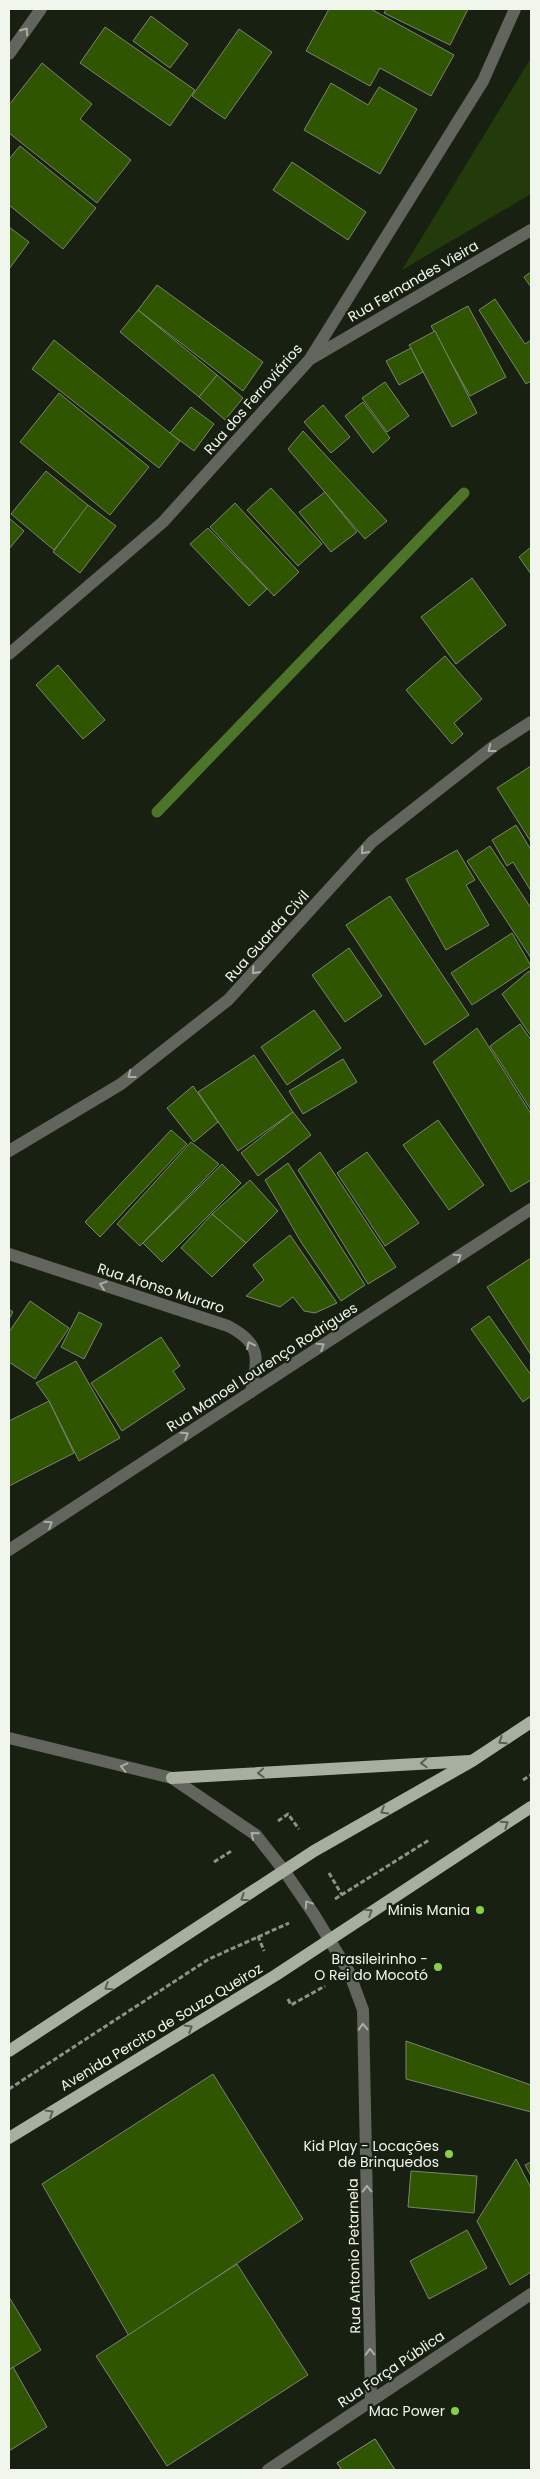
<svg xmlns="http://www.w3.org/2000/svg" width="540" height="2479" viewBox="0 0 540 2479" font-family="Poppins,sans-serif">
  <rect width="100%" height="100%" fill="#182012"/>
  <polygon fill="#233b0a" points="531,58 531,194 402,270"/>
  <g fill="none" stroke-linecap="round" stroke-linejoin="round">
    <polyline stroke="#4d7428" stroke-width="11" points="157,812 464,493"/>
  </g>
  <g fill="#305500" stroke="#7a8472">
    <polygon points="329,9 371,9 454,55 431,96 380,68 370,86 306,51"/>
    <polygon points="386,9 468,9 450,45 384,13"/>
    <polygon points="151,16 188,44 170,68 133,41"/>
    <polygon points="105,27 195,90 170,126 80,63"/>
    <polygon points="239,29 272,52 225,119 192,96"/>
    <polygon points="42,63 92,104 80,119 131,160 97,203 9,133 9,105"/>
    <polygon points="331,83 368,105 379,87 417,109 380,174 304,130"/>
    <polygon points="20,146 96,208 63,249 9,205 9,159"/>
    <polygon points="292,162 366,212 348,240 273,190"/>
    <polygon points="9,227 29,242 9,269"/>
    <polygon points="531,272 531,287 524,277"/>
    <polygon points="157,285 263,362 243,391 138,310"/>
    <polygon points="495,299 525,344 531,340 531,381 526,384 479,310"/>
    <polygon points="468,306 506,377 470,396 431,326"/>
    <polygon points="138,310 217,375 199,397 120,332"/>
    <polygon points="435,331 477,413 452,427 409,345"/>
    <polygon points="54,340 180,441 159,468 32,369"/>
    <polygon points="411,348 423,372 399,385 386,361"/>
    <polygon points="217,375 243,398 225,420 199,397"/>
    <polygon points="385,382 409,416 387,432 362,398"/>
    <polygon points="59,393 149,467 110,515 20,442"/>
    <polygon points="363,402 390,438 373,453 345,416"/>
    <polygon points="323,405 350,437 331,453 304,422"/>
    <polygon points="191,407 214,424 194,451 170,433"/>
    <polygon points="303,431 387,521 365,539 288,449"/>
    <polygon points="46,471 89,506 54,550 11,514"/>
    <polygon points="271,488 322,544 298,566 247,510"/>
    <polygon points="325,492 357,532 331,552 299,512"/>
    <polygon points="235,503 299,572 274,596 210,527"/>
    <polygon points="88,505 116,526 80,573 53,552"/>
    <polygon points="9,518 24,531 9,549"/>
    <polygon points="208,528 267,589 249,606 190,544"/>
    <polygon points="531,547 531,574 519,557"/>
    <polygon points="472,578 506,625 456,664 421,617"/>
    <polygon points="445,656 482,699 454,723 463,734 452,744 406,690"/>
    <polygon points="58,665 105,720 83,739 36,685"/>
    <polygon points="531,766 531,842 497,788"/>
    <polygon points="516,825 531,850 531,891 513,862 507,866 492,840"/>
    <polygon points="490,846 531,908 531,958 467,861"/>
    <polygon points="457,850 475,880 466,885 489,925 446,950 406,879"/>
    <polygon points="390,896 469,1015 425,1045 346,925"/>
    <polygon points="512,933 531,966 472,1005 451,973"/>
    <polygon points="349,948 382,996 345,1022 312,975"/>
    <polygon points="529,971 531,975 531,1036 502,994"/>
    <polygon points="314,1010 341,1048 287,1085 261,1047"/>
    <polygon points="520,1024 531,1040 531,1110 490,1046"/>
    <polygon points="477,1028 531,1114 531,1180 511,1192 433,1062"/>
    <polygon points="254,1055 293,1112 238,1151 198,1092"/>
    <polygon points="343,1059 357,1082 303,1114 289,1091"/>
    <polygon points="193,1086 218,1122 194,1142 167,1108"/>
    <polygon points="293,1112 311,1135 258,1176 241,1153"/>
    <polygon points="438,1120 484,1185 449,1210 403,1145"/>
    <polygon points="171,1130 187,1144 100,1237 85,1222"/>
    <polygon points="191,1142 219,1164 140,1246 117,1224"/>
    <polygon points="320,1152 396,1267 368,1284 298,1170"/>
    <polygon points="367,1152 419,1223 385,1246 337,1173"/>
    <polygon points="288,1163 365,1285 341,1301 301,1242 265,1180"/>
    <polygon points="222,1164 241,1183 162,1262 143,1243"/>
    <polygon points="250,1180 278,1211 246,1243 212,1214"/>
    <polygon points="212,1214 246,1243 212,1277 181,1248"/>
    <polygon points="290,1235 337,1303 315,1313 304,1311 293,1297 280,1307 246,1296 264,1280 253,1265"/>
    <polygon points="531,1258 531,1355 487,1287"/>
    <polygon points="30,1301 69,1328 35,1379 9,1362 9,1332"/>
    <polygon points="9,1309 13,1312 9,1319"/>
    <polygon points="79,1312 102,1324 84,1359 61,1347"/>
    <polygon points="489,1316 531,1375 531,1396 523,1402 471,1329"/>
    <polygon points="161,1337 180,1366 173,1371 185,1389 122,1431 91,1383"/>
    <polygon points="76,1361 120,1438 79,1461 49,1401 36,1383"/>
    <polygon points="49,1401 74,1453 9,1486 9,1421"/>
    <polygon points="406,2041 531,2085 531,2112 406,2079"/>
    <polygon points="213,2074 303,2219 129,2336 42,2184"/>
    <polygon points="516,2159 531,2188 531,2272 510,2285 477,2221"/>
    <polygon points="531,2162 531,2176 525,2165"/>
    <polygon points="411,2171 477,2176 474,2213 408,2207"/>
    <polygon points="467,2230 487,2268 429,2299 410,2261"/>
    <polygon points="237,2264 308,2375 167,2466 96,2356"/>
    <polygon points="9,2297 41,2350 9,2370"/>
    <polygon points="13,2367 47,2427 9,2451 9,2370"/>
    <polygon points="375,2439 395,2470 342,2470 337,2463"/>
    <polygon points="375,2439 395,2470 342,2470 337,2463"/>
  </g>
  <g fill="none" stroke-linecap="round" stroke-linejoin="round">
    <g stroke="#8c9287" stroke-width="3" stroke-dasharray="5 2.5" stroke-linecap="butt">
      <polyline points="523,1780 531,1775"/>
      <polyline points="278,1821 288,1814 299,1829"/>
      <polyline points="214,1862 233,1850"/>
      <polyline points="329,1873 342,1895"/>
      <polyline points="335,1899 429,1840"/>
      <polyline points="258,1936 264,1951"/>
      <polyline points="371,1958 379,1953"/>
      <polyline points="288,1999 291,2005 325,1986"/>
      <polyline points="9,2089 209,1959 289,1923"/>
    </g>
    <g stroke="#61655e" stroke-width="12">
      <polyline points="9,54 41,9"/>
      <polyline points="312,358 531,230"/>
      <polyline points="9,654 163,522 310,359 483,81 515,9"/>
      <polyline points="9,1151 121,1084 228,1000 372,842 494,746 531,722"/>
      <path d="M9,1254l219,72c34,17 30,33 23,66"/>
      <polyline points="9,1550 531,1209"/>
      <polyline points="9,1738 172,1778 256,1835 285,1872 313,1913 349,1972 363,2010 371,2400"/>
      <polyline points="268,2470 531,2294"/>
    </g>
    <g stroke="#a6afa0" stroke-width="12">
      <polyline points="172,1778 470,1761"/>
      <polyline points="9,2051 314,1851 472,1761 531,1722"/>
      <polyline points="9,2138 276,1975 531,1807"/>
    </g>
  </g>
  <defs><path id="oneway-chevron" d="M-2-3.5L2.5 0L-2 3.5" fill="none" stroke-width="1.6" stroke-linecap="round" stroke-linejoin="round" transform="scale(1.25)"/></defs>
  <g stroke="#a8aea5">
    <use href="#oneway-chevron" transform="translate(25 31) rotate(-55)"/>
    <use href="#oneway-chevron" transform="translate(491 749) rotate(143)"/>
    <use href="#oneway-chevron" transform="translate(364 851) rotate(132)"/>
    <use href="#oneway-chevron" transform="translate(255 971) rotate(132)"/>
    <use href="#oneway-chevron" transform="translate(131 1075) rotate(142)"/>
    <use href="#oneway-chevron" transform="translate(458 1257) rotate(-33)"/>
    <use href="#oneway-chevron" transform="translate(103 1285) rotate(-162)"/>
    <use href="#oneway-chevron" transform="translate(250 1345) rotate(-116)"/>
    <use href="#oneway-chevron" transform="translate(321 1346) rotate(-33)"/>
    <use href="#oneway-chevron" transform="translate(185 1435) rotate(-33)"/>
    <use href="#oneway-chevron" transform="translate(49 1524) rotate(-33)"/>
    <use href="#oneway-chevron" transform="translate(124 1767) rotate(-167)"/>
    <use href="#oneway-chevron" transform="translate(254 1835) rotate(-139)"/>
    <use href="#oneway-chevron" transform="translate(308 1904) rotate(-124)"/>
    <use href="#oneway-chevron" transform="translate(363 2027) rotate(-92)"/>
    <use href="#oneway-chevron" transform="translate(367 2189) rotate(-91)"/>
    <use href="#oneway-chevron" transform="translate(370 2352) rotate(-91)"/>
  </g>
  <g stroke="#586052">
    <use href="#oneway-chevron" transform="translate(502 1741) rotate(147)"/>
    <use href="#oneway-chevron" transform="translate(424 1763) rotate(177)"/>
    <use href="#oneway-chevron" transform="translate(261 1773) rotate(177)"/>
    <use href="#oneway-chevron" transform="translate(384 1811) rotate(150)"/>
    <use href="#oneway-chevron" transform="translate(505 1824) rotate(-33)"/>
    <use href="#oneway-chevron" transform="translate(244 1898) rotate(147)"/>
    <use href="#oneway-chevron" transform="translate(369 1912) rotate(-33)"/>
    <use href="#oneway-chevron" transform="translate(108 1987) rotate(147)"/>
    <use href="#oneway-chevron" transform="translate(189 2028) rotate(-31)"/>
    <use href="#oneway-chevron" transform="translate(50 2113) rotate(-31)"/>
  </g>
  <g fill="#8ace48" stroke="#182012" stroke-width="2">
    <circle cx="480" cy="1910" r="5"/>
    <circle cx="438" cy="1967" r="5"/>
    <circle cx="449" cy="2154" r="5"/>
    <circle cx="455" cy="2411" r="5"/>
  </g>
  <g text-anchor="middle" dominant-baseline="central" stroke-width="4.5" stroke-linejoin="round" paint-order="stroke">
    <g font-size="14" fill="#f0f6ec" stroke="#182012">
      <text transform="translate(413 281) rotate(-30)">Rua Fernandes Vieira</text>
      <text transform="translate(253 399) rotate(-49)">Rua dos Ferroviários</text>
      <text transform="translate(267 936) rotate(-48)">Rua Guarda Civil</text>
      <text transform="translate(161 1288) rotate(18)">Rua Afonso Muraro</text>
      <text transform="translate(262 1367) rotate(-33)">Rua Manoel Lourenço Rodrigues</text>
      <text transform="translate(161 2027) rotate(-31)">Avenida Percito de Souza Queiroz</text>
      <text transform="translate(354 2256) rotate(-91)">Rua Antonio Petarnela</text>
      <text transform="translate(391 2369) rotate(-34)">Rua Força Pública</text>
    </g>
    <g font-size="14" fill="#f0f6ec" stroke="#182012" text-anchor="end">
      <text x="470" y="1910">Minis Mania</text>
      <text x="428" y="1959">Brasileirinho -<tspan x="428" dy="16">O Rei do Mocotó</tspan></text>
      <text x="439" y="2146">Kid Play - Locações<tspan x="439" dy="16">de Brinquedos</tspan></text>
      <text x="445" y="2411">Mac Power</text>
    </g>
  </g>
  <rect width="540" height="2479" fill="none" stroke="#f0f6ec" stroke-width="20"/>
</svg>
